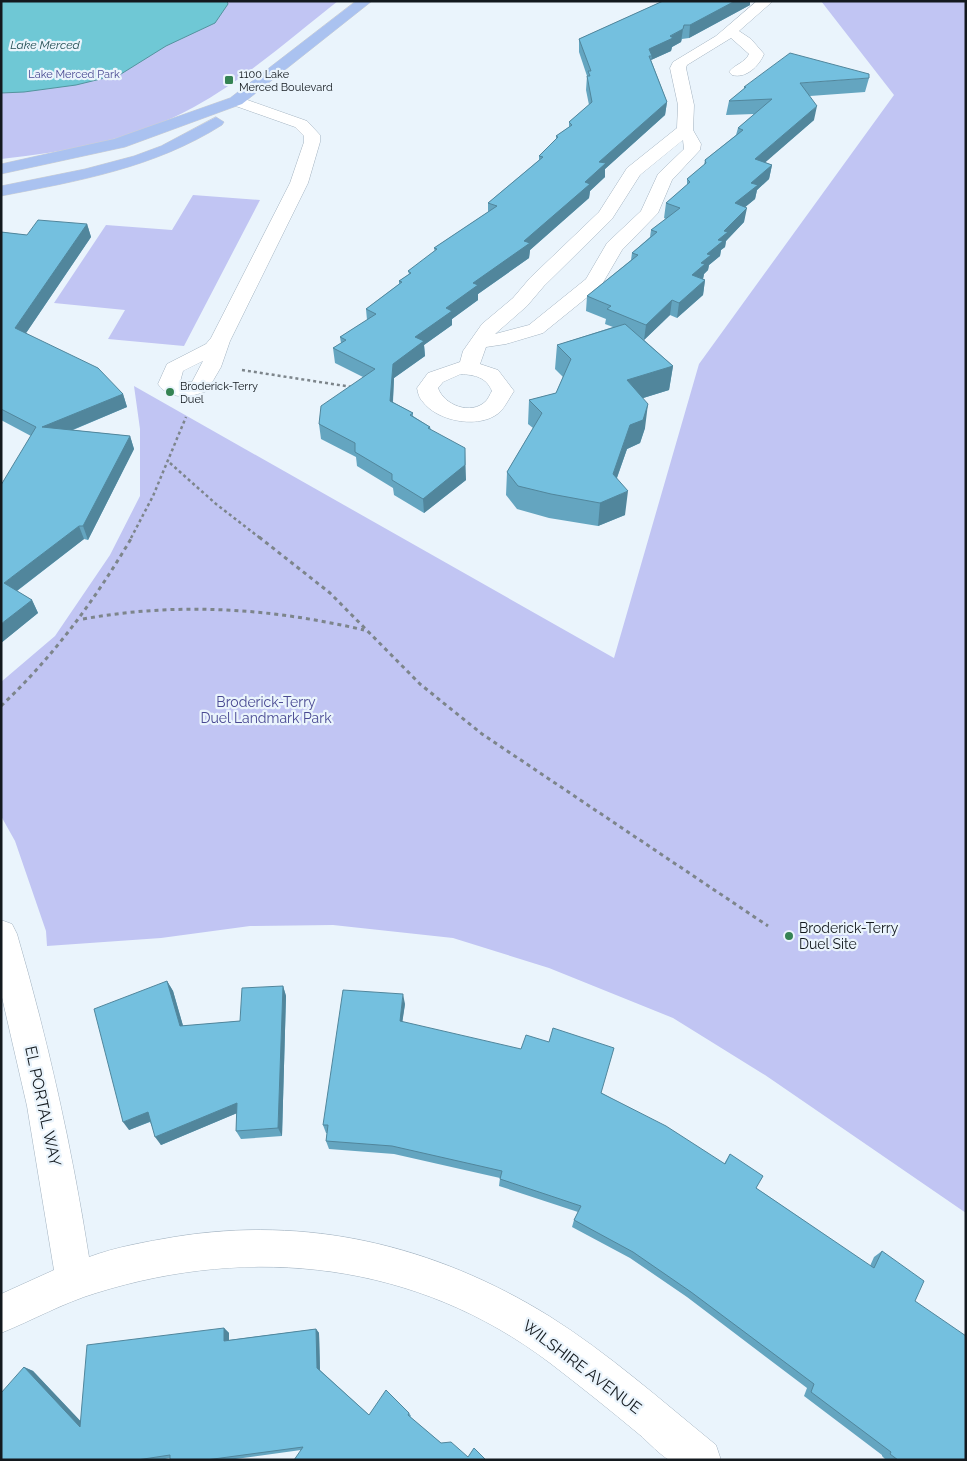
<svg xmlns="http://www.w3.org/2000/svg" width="967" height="1461" viewBox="0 0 967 1461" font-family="Raleway,sans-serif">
  <rect width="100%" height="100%" fill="#eaf4fc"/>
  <g fill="#c1c5f3">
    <path d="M1,1h337c-45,35 -94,79 -144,106 -58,32 -127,45 -193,52z"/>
    <polygon points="821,1 966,1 966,1213 765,1075 673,1018 549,968 453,938 333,925 250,926 161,938 47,946 46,931 15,841 1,816 1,682 55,636 110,555 140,496 140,429 134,386 614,658 699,364 894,95"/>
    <polygon points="193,195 260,200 184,346 108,339 125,310 54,303 106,225 172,230"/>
  </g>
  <polygon fill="#6fc8d5" stroke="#53949e" points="1,1 227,1 228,4 215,23 166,46 121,74 76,85 24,92 1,93"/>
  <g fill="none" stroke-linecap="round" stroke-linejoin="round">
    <defs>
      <g id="minor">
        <path d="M757,1h16l-34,30 12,8 13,15c-5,12 -18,25 -32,21l-3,-3c6,-8 16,-9 20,-18l-18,-16 -44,27 -1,3 8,37 -1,25 8,14 -1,6 -28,30 -14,33 -36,37 -21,36 -58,47 -37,11 -20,3 -6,17 18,6 16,21c-4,6 -8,14 -13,20 -19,19 -63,11 -78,-9 -4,-4 -5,-9 -6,-14l11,-15 32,-11 3,-11 19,-27 31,-26 17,-20 69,-66 28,-44 50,-40 1,-23 -8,-37 3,-6 43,-26zM683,140l1,9 -26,25 -17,37 -34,32 -21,36 -57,46 -34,9 32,-28 17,-20 68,-67 28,-44zM461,374c14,1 25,3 31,17 -2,3 -4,8 -6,10 -15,15 -42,4 -48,-13l5,-6z"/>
        <path d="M236,96l71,25 13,14v7l-12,41 -78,158 -9,26 -14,24c-16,6 -37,10 -49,-7l9,-20 39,-20 5,-6 79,-155 14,-41v-6l-9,-9 -65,-23 -2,-3zM203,361l-11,21h-12l3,-11z"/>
        <path d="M1,920l11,4 5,10c31,106 55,214 72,323 27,-10 56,-15 85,-20 133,-22 260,8 375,79 59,37 113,85 167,129l5,15c-13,0 -38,1 -51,0 -7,-2 -24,-20 -30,-25 -30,-25 -60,-49 -90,-72 -133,-101 -297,-119 -454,-70 -33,10 -63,27 -95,40v-39l53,-24 -27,-164 -26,-113z"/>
      </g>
      <g id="major">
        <polygon points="356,1 372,1 242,104 125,147 1,174 1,164 114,139 230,98"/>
        <path d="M216,117l8,5 -2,3c-68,43 -144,56 -221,71v-10l84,-17 49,-13 27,-10z"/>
      </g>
    </defs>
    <use href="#minor" stroke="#a3b3c1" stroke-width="1"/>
    <use href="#major" stroke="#d0d1d2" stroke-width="1"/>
    <g stroke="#7d858b" stroke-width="2.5" stroke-dasharray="3 3" stroke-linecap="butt">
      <polyline points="242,370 352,387"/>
      <polyline points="170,463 216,504 260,538"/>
      <polyline points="131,538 153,496 186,417"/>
    </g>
    <g stroke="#7d858b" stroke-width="3" stroke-dasharray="4 4" stroke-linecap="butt">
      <polyline points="259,537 330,593 420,684 482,734 768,926"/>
      <path d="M83,619c95,-17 187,-11 281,11"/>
      <path d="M1,706c53,-50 94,-106 131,-169"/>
    </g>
    <use href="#minor" fill="#fff" fill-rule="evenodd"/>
    <use href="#major" fill="#aac2f0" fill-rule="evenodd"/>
  </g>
  <g fill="#64a5c0">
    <polygon points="663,1 750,1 750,5 689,38 682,39 681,42 672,47 671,51 651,60 667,102 665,115 605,169 605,177 590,191 589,198 530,250 529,258 478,294 478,300 452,319 452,325 424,345 425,356 394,378 393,402 413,413 413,416 430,427 431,430 466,480 424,513 394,495 393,488 357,466 356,457 321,439 319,424 363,377 335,363 333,348 341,343 340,337 367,320 366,309 399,284 399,281 409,274 408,271 435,252 434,248 488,212 488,203 539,160 539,156 556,140 556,136 569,127 569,122 589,105 586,90 587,76 579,52 579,39"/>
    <polygon points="869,78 865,92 810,96 814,120 765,162 772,165 769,179 757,190 755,199 745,207 744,222 726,241 725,247 721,250 720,256 709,265 708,270 704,274 703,279 705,280 703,295 677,318 670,315 644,340 643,339 673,366 669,390 643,398 645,428 640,443 627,449 617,478 625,515 598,526 549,518 517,509 506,495 507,472 533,428 528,424 529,400 556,393 563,377 555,369 557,345 613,327 605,324 606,319 586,311 587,296 631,260 632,253 650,237 651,230 666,219 664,218 666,203 687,185 687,179 704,165 705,160 736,135 738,128 754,114 726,115 729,101 744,89 744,87"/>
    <polygon points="87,224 91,237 26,333 123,394 127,407 73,430 130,436 134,449 88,540 84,539 17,591 32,600 38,613 1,643 31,436 1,420 1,232 27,235"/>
    <polygon points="167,981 173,991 183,1026 240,1021 283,986 286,996 282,1136 241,1139 236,1131 237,1113 161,1145 150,1122 129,1130"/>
    <polygon points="405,1004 402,1022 602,1093 724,1164 730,1154 756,1188 870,1266 874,1257 882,1251 915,1301 966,1460 886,1460 882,1456 882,1455 804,1396 807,1388 687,1297 630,1258 572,1227 574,1220 578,1212 499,1186 500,1178 394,1154 329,1149 326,1141 327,1133 326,1133 323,1125"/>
    <polygon points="224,1328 229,1333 229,1340 316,1329 319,1333 320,1370 369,1415 409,1413 411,1416 410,1417 441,1443 468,1457 486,1460 301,1450 228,1460 170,1460 170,1458 160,1460 1,1460 24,1367 33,1371 81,1422"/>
  </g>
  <g fill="#51869c">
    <polygon points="735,1 750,1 750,5 689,38 690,25"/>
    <polygon points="683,29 681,42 672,47 671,51 651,60 652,56 649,49"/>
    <polygon points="667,102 665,115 605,169 605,177 590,191 589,198 530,250 529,258 478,294 478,300 452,319 452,325 424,345 425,356 394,378 392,416 390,401 393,364 415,337 473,283 524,241 585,182 599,162"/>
    <polygon points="817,106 814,120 752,174 755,159"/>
    <polygon points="772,165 769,179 757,190 755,199 732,218 735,203 751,183"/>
    <polygon points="747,208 744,222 726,241 725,247 721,250 720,256 709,265 708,270 704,274 703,279 692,275 724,231"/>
    <polygon points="87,224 91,237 20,342 15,328"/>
    <polygon points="705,280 703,295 677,318 679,303"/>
    <polygon points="672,300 670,315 644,340 646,325"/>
    <polygon points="673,366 669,390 624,404 627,380"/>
    <polygon points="123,394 127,407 48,440 42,427"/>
    <polygon points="648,404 645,428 640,443 627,449 610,497 613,474 630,425"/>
    <polygon points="130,436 134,449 88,540 83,526"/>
    <polygon points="465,448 466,480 424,513 423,499"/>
    <polygon points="628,491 625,515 598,526 600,503"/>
    <polygon points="79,526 84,539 10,596 4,583"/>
    <polygon points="32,600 38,613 1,643 1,624"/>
    <polygon points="167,981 173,991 186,1036 180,1026"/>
    <polygon points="283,986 286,996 282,1136 278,1128"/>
    <polygon points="403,994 405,1004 401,1031 400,1021"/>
    <polygon points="237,1103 242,1111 161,1145 155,1137"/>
    <polygon points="148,1112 154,1120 129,1130 123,1122"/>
    <polygon points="224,1328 229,1333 229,1345 224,1341"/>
    <polygon points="316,1329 319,1333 320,1371 317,1368"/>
    <polygon points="24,1367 33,1371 88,1429 80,1427"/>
  </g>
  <g fill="#74c0df" stroke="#51869c">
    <polygon points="663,1 735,1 690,25 684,25 683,29 670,36 673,38 649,49 652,56 649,56 667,102 599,162 606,163 585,182 590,184 524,241 530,243 473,283 478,285 446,308 452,311 415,337 424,341 393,364 390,401 413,413 410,415 430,427 428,428 465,448 465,465 423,499 392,480 392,474 355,452 355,443 319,424 321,406 375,369 333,348 346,340 340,337 376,314 366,309 402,282 399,281 411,273 408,271 437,249 434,248 497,206 488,203 543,157 539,156 558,137 556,136 572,125 569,122 592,102 587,76 590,76 588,71 591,71 579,39"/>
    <polygon points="790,53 869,74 869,78 800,83 817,106 755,159 772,165 751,183 758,185 735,203 747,208 724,231 728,232 718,240 723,241 707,254 711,255 701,263 705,264 692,275 705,280 679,303 672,300 646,325 607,309 611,306 587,296 638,255 632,253 657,232 651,230 680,208 666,203 690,182 687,179 706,163 705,160 743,130 738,128 772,99 729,101 746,87 744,87"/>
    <polygon points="38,220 87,224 15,328 98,368 123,394 42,427 130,436 83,526 79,526 4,583 32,600 1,624 1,485 36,427 1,409 1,232 27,235"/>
    <polygon points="625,324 673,366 627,380 648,404 643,420 630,425 613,474 628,491 600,503 551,494 518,486 507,472 542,413 529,400 556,393 571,359 557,345"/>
    <polygon points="167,981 180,1026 240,1021 242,988 283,986 278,1128 236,1131 237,1103 155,1137 148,1112 123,1122 94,1009"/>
    <polygon points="343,990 403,994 400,1021 521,1049 526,1035 549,1042 553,1028 614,1048 601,1093 666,1126 725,1164 730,1154 763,1176 756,1188 874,1268 882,1251 924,1281 915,1301 966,1336 966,1460 898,1460 890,1454 891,1452 811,1392 814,1384 691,1292 633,1252 574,1220 581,1206 500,1179 502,1171 392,1146 326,1141 328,1125 323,1125"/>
    <polygon points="224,1328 224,1341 316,1329 317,1368 369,1415 386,1390 409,1413 408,1415 441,1443 451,1442 468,1457 474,1448 486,1460 294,1460 303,1447 206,1460 170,1460 170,1455 137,1460 1,1460 1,1393 24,1367 80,1427 87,1345"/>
  </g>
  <g fill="#358353" stroke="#eaf4fc" stroke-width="2">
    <rect x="224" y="75" width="10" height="10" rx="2.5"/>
    <circle cx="170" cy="392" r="5"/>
    <circle cx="789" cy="936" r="5"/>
  </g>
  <g text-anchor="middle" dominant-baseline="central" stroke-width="4.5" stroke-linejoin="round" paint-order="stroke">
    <g font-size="11" fill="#494992" stroke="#eaf4fc">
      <text x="74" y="74">Lake Merced Park</text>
    </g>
    <g font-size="11" fill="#13191e" stroke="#eaf4fc" text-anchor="start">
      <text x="239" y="74">1100 Lake<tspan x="239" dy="13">Merced Boulevard</tspan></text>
      <text x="180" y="386">Broderick-Terry<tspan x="180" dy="13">Duel</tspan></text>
    </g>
    <g font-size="12" font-style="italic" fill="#275056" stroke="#eaf4fc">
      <text x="45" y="45">Lake Merced</text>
    </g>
    <g font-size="14" fill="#494992" stroke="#eaf4fc">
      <text x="266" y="702">Broderick-Terry<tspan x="266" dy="16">Duel Landmark Park</tspan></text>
    </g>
    <g font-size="14" fill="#13191e" stroke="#eaf4fc" text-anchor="start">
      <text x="799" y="928">Broderick-Terry<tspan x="799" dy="16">Duel Site</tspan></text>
    </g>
    <g font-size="16" fill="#13191e" stroke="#eaf4fc">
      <text transform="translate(43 1106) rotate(78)">EL PORTAL WAY</text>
      <text transform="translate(582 1367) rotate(37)">WILSHIRE AVENUE</text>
    </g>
  </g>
  <rect width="967" height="1461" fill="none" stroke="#13191e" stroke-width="5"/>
</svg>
